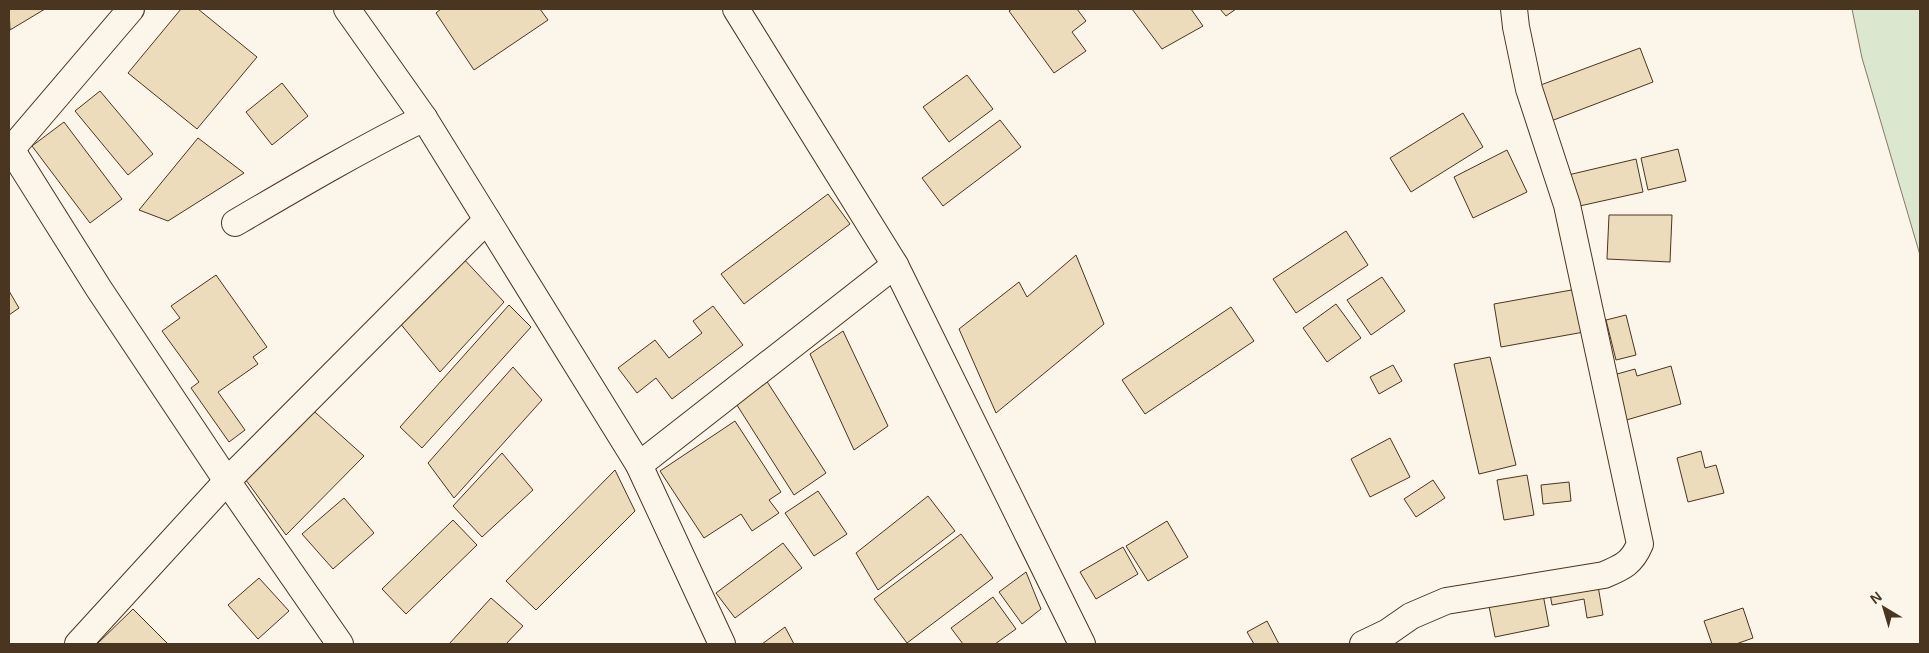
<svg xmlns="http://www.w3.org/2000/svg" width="1929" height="653" viewBox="0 0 1929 653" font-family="Helvetica,sans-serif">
  <rect width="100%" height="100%" fill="#fbf6e9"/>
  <polygon fill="#dce7d0" stroke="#887966" points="1852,9 1920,9 1920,255 1862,58"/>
  <g fill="#ecdcbc" stroke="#4a3520">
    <polygon points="9,9 45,9 10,30"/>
    <polygon points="181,9 198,9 257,57 197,129 128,73"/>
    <polygon points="441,9 540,9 548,20 474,70 436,13"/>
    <polygon points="1012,9 1077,9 1086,21 1072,32 1086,51 1054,73 1009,11"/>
    <polygon points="1132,9 1191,9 1203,26 1162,49"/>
    <polygon points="1220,9 1236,9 1226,16"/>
    <polygon points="1640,48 1653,82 1551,121 1538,86"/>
    <polygon points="967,75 993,109 949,142 923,107"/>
    <polygon points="282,83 308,116 272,145 246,112"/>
    <polygon points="100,91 153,154 128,175 75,111"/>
    <polygon points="1463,113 1483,147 1411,192 1390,158"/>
    <polygon points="1000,120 1021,147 943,206 922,178"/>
    <polygon points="64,122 122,199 90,223 32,146"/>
    <polygon points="198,138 244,173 168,221 139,210"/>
    <polygon points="1678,149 1686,181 1648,190 1641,158"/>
    <polygon points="1507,150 1527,192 1473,218 1454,177"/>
    <polygon points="1636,159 1643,192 1575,207 1568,175"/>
    <polygon points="828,194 850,224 744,304 721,274"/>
    <polygon points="1609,215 1672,215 1670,262 1607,259"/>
    <polygon points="1346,231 1368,265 1296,313 1273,279"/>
    <polygon points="460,255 504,302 440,372 399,322"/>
    <polygon points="1076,255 1104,324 996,413 959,329 1019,282 1027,297"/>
    <polygon points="216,275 267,347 253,357 258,364 218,392 245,430 229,442 191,388 199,382 162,331 180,318 171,306"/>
    <polygon points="1382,277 1405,311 1371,335 1347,300"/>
    <polygon points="1577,289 1584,332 1501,347 1494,304"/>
    <polygon points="9,291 19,308 9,315"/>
    <polygon points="1336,304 1361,338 1327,362 1303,328"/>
    <polygon points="509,305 531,327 422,448 400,427"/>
    <polygon points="713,306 743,345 672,399 656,378 637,393 618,368 655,340 669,358 702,333 693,321"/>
    <polygon points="1231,307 1254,341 1145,414 1122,380"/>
    <polygon points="1626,315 1636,355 1616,360 1606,320"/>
    <polygon points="843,331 888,426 854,450 810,354"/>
    <polygon points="1490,357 1516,465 1479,474 1454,364"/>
    <polygon points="1393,365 1402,381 1379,394 1370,377"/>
    <polygon points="1671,366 1681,404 1623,421 1610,376 1635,369 1637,376"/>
    <polygon points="513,367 542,400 454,498 428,463"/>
    <polygon points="766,380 826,473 794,495 735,402"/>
    <polygon points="307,405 364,456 286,535 243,476"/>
    <polygon points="735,421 781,492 769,500 779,513 752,531 741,514 704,538 660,471"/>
    <polygon points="1390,438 1410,477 1370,497 1351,459"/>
    <polygon points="1701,451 1705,468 1716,465 1724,493 1688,502 1677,458"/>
    <polygon points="502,453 533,490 482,537 453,506"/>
    <polygon points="615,470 635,511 536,610 506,581"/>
    <polygon points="1527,475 1534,515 1504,520 1497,480"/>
    <polygon points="1433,480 1445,498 1416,517 1404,499"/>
    <polygon points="1569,482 1571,501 1543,504 1541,485"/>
    <polygon points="818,491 847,534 814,556 785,513"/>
    <polygon points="928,496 955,531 878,590 856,553"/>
    <polygon points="344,498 374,533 333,569 302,534"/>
    <polygon points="453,520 477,545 406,614 382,589"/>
    <polygon points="1167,521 1188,557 1148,581 1126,546"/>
    <polygon points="961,534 993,578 907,643 874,599"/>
    <polygon points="783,543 802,568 735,618 716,593"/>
    <polygon points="1123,547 1138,574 1096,599 1080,572"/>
    <polygon points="1026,572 1041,609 1022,624 999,592"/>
    <polygon points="259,578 289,611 258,639 228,605"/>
    <polygon points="1597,580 1603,615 1587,618 1584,599 1552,605 1549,588"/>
    <polygon points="1542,589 1549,626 1495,637 1488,601"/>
    <polygon points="993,597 1016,629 995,644 963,644 951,628"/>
    <polygon points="491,598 523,626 506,644 449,644"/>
    <polygon points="1743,608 1753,638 1736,644 1712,644 1704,621"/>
    <polygon points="133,609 168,644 97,644"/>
    <polygon points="1267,621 1279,644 1254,644 1247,632"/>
    <polygon points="785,627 794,644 762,644"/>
  </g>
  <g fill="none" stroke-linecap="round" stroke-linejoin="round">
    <defs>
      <g id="street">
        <polyline points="347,9 424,118 639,465 722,644"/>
        <polyline points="736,9 895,265 1082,644"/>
        <polyline points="11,149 99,289 227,481 340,644"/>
        <polyline points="9,152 131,9"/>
        <path d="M235,223c63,-37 124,-73 189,-105"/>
        <polyline points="639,465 895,265"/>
        <polyline points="78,644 227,481 487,220"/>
        <path d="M1363,644l25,-12 23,-16 35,-15 158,-26c19,-8 28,-12 36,-31l-73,-339 -38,-116 -13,-62 -2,-18"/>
      </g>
    </defs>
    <use href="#street" stroke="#4a3520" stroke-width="28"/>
    <use href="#street" stroke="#fbf6e9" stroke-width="26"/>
  </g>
  <rect width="1929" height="653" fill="none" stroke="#4a3520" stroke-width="20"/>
  <g transform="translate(1884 608) rotate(322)" stroke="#fbf6e9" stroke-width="4" paint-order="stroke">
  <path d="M0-4L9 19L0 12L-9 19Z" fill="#4a3520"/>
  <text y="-8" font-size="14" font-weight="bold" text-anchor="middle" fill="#4a3520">N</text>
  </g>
</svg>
